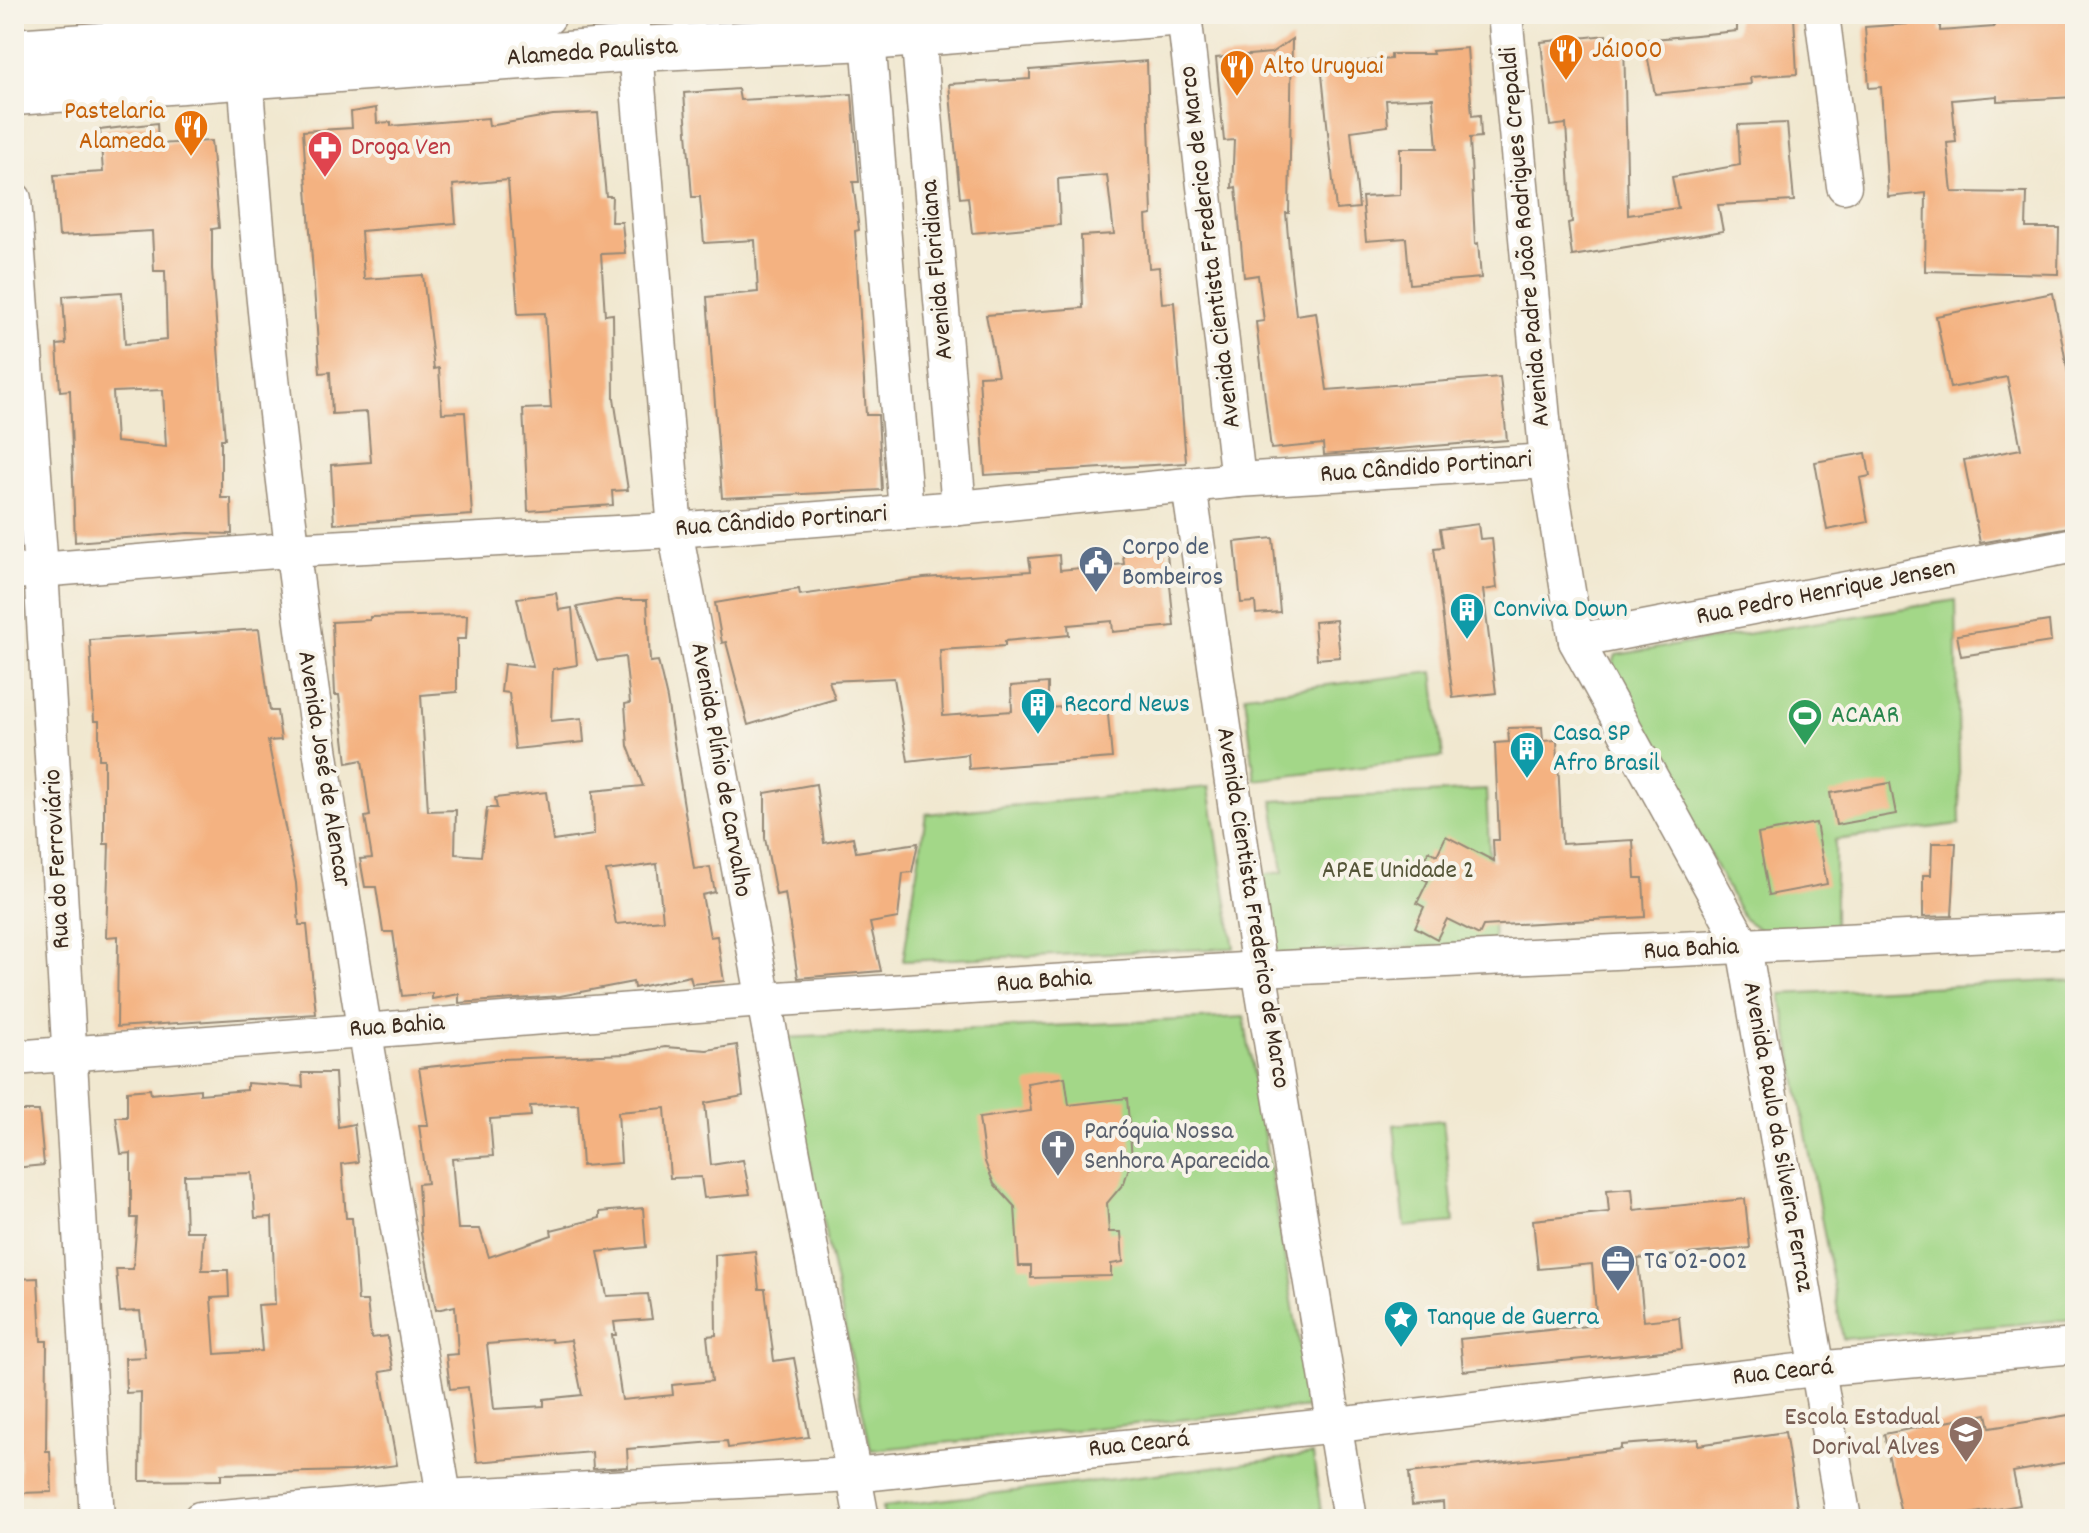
<svg xmlns="http://www.w3.org/2000/svg" width="2089" height="1533" viewBox="0 0 2089 1533" font-family="Dekko,sans-serif">
  <rect width="100%" height="100%" fill="#f7f3e8"/>
  <filter id="ink" filterUnits="userSpaceOnUse"><feTurbulence type="fractalNoise" baseFrequency=".0125" numOctaves="2"/><feDisplacementMap in="SourceGraphic" scale="16" xChannelSelector="R" yChannelSelector="G"/><feConvolveMatrix kernelMatrix="1 2 1 2 8 2 1 2 1" color-interpolation-filters="sRGB"/></filter>
  <filter id="wash" filterUnits="userSpaceOnUse"><feTurbulence type="fractalNoise" baseFrequency=".006" numOctaves="4" result="noise"/><feDisplacementMap in="SourceGraphic" scale="32" xChannelSelector="R" yChannelSelector="G"/><feGaussianBlur stdDeviation="1.8" result="paint"/><feColorMatrix in="noise" values="0 0 0 0 0 0 0 0 0 0 0 0 0 0 0 0 0 1.4 0 .05"/><feComposite in="paint" operator="in"/></filter>
  <g filter="url(#wash)">
    <rect width="100%" height="100%" fill="#f1e8d0"/>
    <g fill="#a3d788" stroke="#6f8053" stroke-width="2">
      <polygon points="1956,600 1960,824 1835,840 1835,927 1762,931 1744,919 1611,670 1616,655"/>
      <polygon points="1433,672 1443,757 1255,780 1245,695"/>
      <polygon points="1209,787 1234,948 903,961 926,814"/>
      <polygon points="1486,790 1494,943 1270,955 1255,876 1283,872 1273,801"/>
      <polygon points="2075,980 2075,1319 1843,1339 1781,994"/>
      <polygon points="1244,1017 1310,1407 871,1450 784,1038"/>
      <polygon points="1443,1120 1454,1222 1405,1227 1394,1125"/>
      <polygon points="1313,1455 1322,1519 885,1519 882,1507"/>
    </g>
    <g id="blocks">
      <g fill="#f4b281" fill-rule="evenodd">
        <polygon points="84,14 185,14 84,21"/>
        <polygon points="1907,14 1940,14 1940,31 1994,27 1993,14 2075,14 2075,97 1997,101 1997,96 1952,100 1956,142 1947,143 1952,192 2027,193 2026,228 2059,228 2058,274 1925,271 1926,193 1888,197 1881,87 1869,88 1865,27 1907,24"/>
        <polygon points="1794,16 1797,74 1750,77 1751,84 1655,94 1644,40 1737,31 1737,19"/>
        <polygon points="1606,35 1606,40 1624,39 1628,215 1678,208 1672,177 1740,165 1738,125 1787,123 1794,201 1718,205 1723,231 1572,256 1568,223 1572,222 1566,124 1550,126 1541,42"/>
        <polygon points="1292,39 1289,213 1286,213 1291,271 1296,315 1316,312 1327,390 1500,377 1507,440 1324,455 1323,444 1271,449 1256,322 1264,321 1258,275 1244,277 1236,187 1232,188 1234,140 1224,141 1216,58 1271,53"/>
        <polygon points="1467,48 1472,116 1480,115 1481,137 1470,138 1475,244 1478,243 1481,278 1410,284 1406,238 1366,241 1362,197 1400,195 1400,148 1437,148 1433,98 1386,100 1388,126 1351,131 1359,208 1336,210 1321,65 1391,59 1391,54 1433,54 1432,51"/>
        <polygon points="1147,61 1152,215 1146,216 1149,268 1159,267 1162,303 1174,302 1186,463 985,475 979,376 998,375 986,315 1083,308 1081,236 1114,234 1107,175 1058,179 1060,225 972,233 968,197 960,198 949,84 1030,79 1030,70"/>
        <polygon points="738,89 740,100 852,94 859,182 853,182 859,230 855,231 866,415 878,415 882,490 722,498 707,297 758,292 755,240 704,243 700,197 692,197 684,93"/>
        <polygon points="376,108 377,123 391,122 391,126 488,118 489,126 553,115 598,113 606,196 612,196 611,222 622,222 625,253 601,254 605,315 613,314 614,398 628,490 612,491 613,505 528,511 523,409 551,408 545,313 518,314 508,180 453,185 456,223 361,231 364,279 423,275 434,369 439,368 442,413 465,412 472,515 334,524 331,465 371,462 367,412 332,414 330,372 320,373 303,131 352,128 351,112"/>
        <path d="M157,123l1,21 53,-3 8,87 -7,1v40l13,170h-4v59h10l1,36 -44,-1 -113,9 -5,-152 -10,1 -3,-46 9,-1 -3,-48 59,-4 3,52 42,-4 -2,-69h-11l-2,-40 -93,5 -5,-61 49,-3 -3,-42zM163,390l3,57 -50,-5 -3,-50z"/>
        <polygon points="2053,293 2068,373 2075,372 2075,526 1980,543 1964,460 2021,449 2007,377 1950,388 1936,316"/>
        <polygon points="1866,453 1870,476 1860,478 1868,522 1827,530 1815,462"/>
        <polygon points="1478,524 1480,539 1492,538 1497,588 1483,590 1496,693 1453,698 1434,548 1443,547 1440,529"/>
        <polygon points="1273,538 1280,612 1256,614 1255,602 1241,603 1235,542"/>
        <polygon points="1166,543 1174,626 1113,632 1112,621 1068,625 1069,635 1005,641 1005,646 940,650 943,716 1012,711 1011,686 1048,683 1048,708 1107,704 1112,758 969,769 968,754 908,761 894,678 829,681 835,699 748,725 726,642 722,643 715,603 799,589 800,595 924,578 1031,571 1029,558 1059,555 1060,570 1124,564 1122,548"/>
        <polygon points="556,593 559,610 572,608 577,665 553,669 551,721 582,718 584,742 515,749 509,693 501,692 504,664 533,667 517,598"/>
        <path d="M616,600h31l3,62 8,-1 9,38 27,170 16,-2 5,25 -13,3 8,42 7,-1 7,45 -32,3 -2,-8 -56,12 -1,-6 -73,14 -101,7v-9l-27,5v-6l-30,3 -9,-64h-10l-7,-45h-11l-5,-28 12,-1 -7,-41 5,-1 -8,-56 -15,3 -8,-68h-4l-3,-73 38,-2v-3l97,-2 -1,24h-9v53l-36,3 7,116 28,-1 -1,44 26,2 6,-48h10l-2,-10 51,-6 7,49 41,-6 -1,-44 50,-5 -15,-40 -3,-42 5,-1 -5,-46 -28,4 -20,-54zM657,864l6,56 -47,4 -10,-53z"/>
        <polygon points="1336,620 1340,657 1317,659 1314,622"/>
        <polygon points="2049,621 2051,642 1961,656 1957,635"/>
        <polygon points="259,629 270,711 277,711 281,740 268,741 296,883 299,925 307,925 316,1014 117,1027 118,936 106,937 109,844 104,844 104,759 99,759 99,721 94,721 90,640"/>
        <polygon points="1542,727 1543,741 1557,740 1562,844 1633,840 1635,878 1643,878 1645,917 1483,926 1479,935 1447,919 1437,939 1415,927 1424,907 1417,903 1428,881 1417,876 1429,851 1437,855 1446,836 1494,861 1493,840 1499,840 1495,743 1509,742 1508,728"/>
        <polygon points="1890,783 1896,814 1836,825 1830,793"/>
        <polygon points="816,784 824,843 853,837 856,852 918,843 912,872 903,873 898,918 870,923 881,971 798,978 785,893 776,895 765,838 765,793"/>
        <polygon points="1816,823 1827,884 1769,895 1758,834"/>
        <polygon points="1932,843 1956,843 1952,916 1923,917 1923,875 1931,875"/>
        <path d="M737,1045l6,51 -38,7 6,62 32,-5 7,34 -46,4 -3,-21 -31,1 -5,-70 -47,4 3,51 -39,3 -4,-62 -48,2 1,10 -41,3 3,37 -41,3 6,70h22l9,28 63,-22 -1,-5 49,-12v-6l43,-4 3,39 -48,5 9,44 41,-2 4,25 -38,3 2,13h-4l10,65 51,-5 -1,-10 40,-4 -5,-45 9,-1 -1,-80 40,-4 4,38h6l9,72 20,-3 15,79 -81,11 -1,-7 -100,8 1,18 -35,2 -1,-17 -115,10 -9,-75 -18,2 -4,-34 12,-1 -3,-48 -19,4 -15,-77 -3,-49 9,-1 -8,-58h9l-9,-57 83,-9 124,-5 39,-7 42,3zM551,1339l1,3 19,-2 11,55 -38,4v7l-50,3 -7,-65z"/>
        <path d="M302,1073h33l3,54 16,-3 4,38 -16,2 4,54h6l6,83h9l4,37 16,-2 6,34 -13,2 17,93 -46,6 -130,3v6l-81,1 1,-89 -15,1 -1,-35 20,-1 -5,-46 -20,1 -4,-43h17l4,-51h-6v-65l-10,1 -5,-37h11v-26l23,-2 1,5 49,-5v5l47,-4v-7l56,4zM252,1173l3,45 17,-1 3,87 -17,1 4,46 -47,3 -4,-56 18,-1 -1,-27h-26l2,-39h-18l-2,-56z"/>
        <polygon points="1065,1077 1069,1105 1127,1098 1132,1158 1124,1183 1107,1203 1109,1232 1121,1232 1123,1262 1111,1264 1111,1276 1031,1278 1031,1266 1019,1266 1015,1207 994,1184 985,1162 979,1118 1031,1111 1027,1083"/>
        <polygon points="14,1111 39,1111 44,1165 14,1168"/>
        <polygon points="1632,1188 1634,1210 1745,1199 1750,1248 1638,1259 1644,1321 1679,1317 1682,1349 1463,1371 1460,1339 1597,1325 1592,1264 1538,1269 1533,1220 1609,1212 1607,1190"/>
        <polygon points="38,1278 41,1341 47,1341 46,1451 50,1451 52,1492 20,1493 19,1445 14,1445 14,1279"/>
        <polygon points="1987,1414 1990,1428 2075,1414 2075,1461 2013,1472 2020,1505 1941,1519 1902,1519 1884,1434"/>
        <polygon points="1785,1432 1799,1519 1444,1519 1443,1502 1412,1505 1409,1473 1621,1449 1621,1445 1698,1439 1698,1445"/>
      </g>
    </g>
  </g>
  <g filter="url(#ink)">
    <use href="#blocks" fill-opacity="0" stroke="#968977" stroke-width="2"/>
    <g fill="none" stroke-linecap="round" stroke-linejoin="round">
      <defs>
        <g id="street">
          <polyline points="632,14 675,530 862,1519"/>
          <polyline points="1184,14 1238,480"/>
          <polyline points="1505,14 1547,461 1576,641 1744,947 1844,1519"/>
          <polyline points="1822,14 1844,186"/>
          <polyline points="918,33 959,508"/>
          <polyline points="868,38 906,512"/>
          <path d="M244,54c30,493 121,979 204,1465"/>
          <polyline points="14,199 41,570 97,1519"/>
          <polyline points="1189,486 1259,969 1350,1519"/>
          <polyline points="14,572 289,550 675,530 959,508 1238,480 1547,461"/>
          <polyline points="1576,641 2075,545"/>
          <polyline points="14,1058 762,1000 1259,969 2075,930"/>
          <polyline points="200,1519 445,1497 853,1475 1337,1425 1815,1369 2075,1346"/>
        </g>
        <g id="secondary">
          <polyline points="14,51 544,14"/>
          <polyline points="14,93 636,49 868,38 1170,14"/>
        </g>
      </defs>
      <use href="#street" stroke="#968977" stroke-width="37"/>
      <use href="#secondary" stroke="#968977" stroke-width="47"/>
      <use href="#street" stroke="#fff" stroke-width="34"/>
      <use href="#secondary" stroke="#fff" stroke-width="44"/>
    </g>
  </g>
  <defs>
    <symbol id="restaurant-pin" viewBox="-11 -11 22 30"><path d="M0 17L-7.5 6A9.5 9.5 0 1 1 7.5 6Z" fill="#e8710a" stroke="#f7f3e8"/><path d="M-5-6h1v4h1v-4h1v4h1v-4h1v5L-1.5 .5V6h-2V.5L-5-1ZM5-6V6H3V1.5H1.5Q1.5-4 5-6Z" fill="#fff"/></symbol>
    <symbol id="pharmacy-pin" viewBox="-11 -11 22 30"><path d="M0 17L-7.5 6A9.5 9.5 0 1 1 7.5 6Z" fill="#e0444e" stroke="#f7f3e8"/><path d="M-2-6h4v4h4v4h-4v4h-4v-4h-4v-4h4Z" fill="#fff"/></symbol>
    <symbol id="civic-pin" viewBox="-11 -11 22 30"><path d="M0 17L-7.5 6A9.5 9.5 0 1 1 7.5 6Z" fill="#5c6f8a" stroke="#f7f3e8"/><path d="M-.6-6.5H3V-4.5H.6V-3L4-1V1h2V6H-6V1h2V-1L-.6-3ZM-1.2 2.5V6h2.4V2.5Z" fill="#fff"/></symbol>
    <symbol id="building-pin" viewBox="-11 -11 22 30"><path d="M0 17L-7.5 6A9.5 9.5 0 1 1 7.5 6Z" fill="#0f9aa8" stroke="#f7f3e8"/><path d="M-4-6H4V6H1V3H-1V6H-4ZM-2.5-4.3h1.7v1.8h-1.7ZM.8-4.3h1.7v1.8H.8ZM-2.5-1h1.7V.8h-1.7ZM.8-1h1.7V.8H.8Z" fill="#fff"/></symbol>
    <symbol id="stadium-pin" viewBox="-11 -11 22 30"><path d="M0 17L-7.5 6A9.5 9.5 0 1 1 7.5 6Z" fill="#2e9e5b" stroke="#f7f3e8"/><path d="M0-5a6.5 5 0 1 0 0 10a6.5 5 0 1 0 0-10ZM-3.5-1.8h7v3.6h-7Z" fill="#fff"/></symbol>
    <symbol id="church-pin" viewBox="-11 -11 22 30"><path d="M0 17L-7.5 6A9.5 9.5 0 1 1 7.5 6Z" fill="#6b7280" stroke="#f7f3e8"/><path d="M-1.2-6h2.4v3.5h3.3v2.4h-3.3V6h-2.4V-.1h-3.3v-2.4h3.3Z" fill="#fff"/></symbol>
    <symbol id="office-pin" viewBox="-11 -11 22 30"><path d="M0 17L-7.5 6A9.5 9.5 0 1 1 7.5 6Z" fill="#5c6f8a" stroke="#f7f3e8"/><path d="M-6-3h4V-5.5h4V-3h4V5H-6ZM-1-4.5V-3h2v-1.5ZM-6 0V1H6V0Z" fill="#fff"/></symbol>
    <symbol id="sight-pin" viewBox="-11 -11 22 30"><path d="M0 17L-7.5 6A9.5 9.5 0 1 1 7.5 6Z" fill="#0f9aa8" stroke="#f7f3e8"/><path d="M0-6L1.8-2.2L6-1.7L2.9 1.2L3.7 5.4L0 3.3L-3.7 5.4L-2.9 1.2L-6-1.7L-1.8-2.2Z" fill="#fff"/></symbol>
    <symbol id="school-pin" viewBox="-11 -11 22 30"><path d="M0 17L-7.5 6A9.5 9.5 0 1 1 7.5 6Z" fill="#8d6e63" stroke="#f7f3e8"/><path d="M0-5L7-2L0 1L-7-2ZM-4 1L0 2.5L4 1V4Q0 6-4 4Z" fill="#fff"/></symbol>
  </defs>
  <g fill-rule="evenodd">
    <use href="#restaurant-pin" x="1546" y="31" width="40" height="54"/>
    <use href="#restaurant-pin" x="1217" y="47" width="40" height="54"/>
    <use href="#restaurant-pin" x="171" y="107" width="40" height="54"/>
    <use href="#pharmacy-pin" x="305" y="128" width="40" height="54"/>
    <use href="#civic-pin" x="1076" y="543" width="40" height="54"/>
    <use href="#building-pin" x="1447" y="590" width="40" height="54"/>
    <use href="#building-pin" x="1018" y="685" width="40" height="54"/>
    <use href="#stadium-pin" x="1785" y="696" width="40" height="54"/>
    <use href="#building-pin" x="1507" y="729" width="40" height="54"/>
    <use href="#church-pin" x="1038" y="1127" width="40" height="54"/>
    <use href="#office-pin" x="1598" y="1242" width="40" height="54"/>
    <use href="#sight-pin" x="1381" y="1298" width="40" height="54"/>
    <use href="#school-pin" x="1946" y="1413" width="40" height="54"/>
  </g>
  <g text-anchor="middle" dominant-baseline="central" stroke-width="8" stroke-linejoin="round" paint-order="stroke">
    <g font-size="26" fill="#c56008" stroke="#f7f3e8" text-anchor="start">
      <text x="1592" y="51">Já1000</text>
      <text x="1263" y="67">Alto Uruguai</text>
      <text x="165" y="112" text-anchor="end">Pastelaria<tspan x="165" dy="30">Alameda</tspan></text>
    </g>
    <g font-size="26" fill="#3b2a1e" stroke="#f7f3e8">
      <text transform="translate(592 53) rotate(-4)">Alameda Paulista</text>
      <text transform="translate(1526 237) rotate(-95)">Avenida Padre João Rodrigues Crepaldi</text>
      <text transform="translate(1211 247) rotate(-97)">Avenida Cientista Frederico de Marco</text>
      <text transform="translate(938 270) rotate(-95)">Avenida Floridiana</text>
      <text transform="translate(1426 468) rotate(-4)">Rua Cândido Portinari</text>
      <text transform="translate(781 522) rotate(-4)">Rua Cândido Portinari</text>
      <text transform="translate(1826 593) rotate(-11)">Rua Pedro Henrique Jensen</text>
      <text transform="translate(323 769) rotate(81)">Avenida José de Alencar</text>
      <text transform="translate(720 770) rotate(80)">Avenida Plínio de Carvalho</text>
      <text transform="translate(58 859) rotate(-93)">Rua do Ferroviário</text>
      <text transform="translate(1252 908) rotate(81)">Avenida Cientista Frederico de Marco</text>
      <text transform="translate(1691 950) rotate(-3)">Rua Bahia</text>
      <text transform="translate(1044 982) rotate(-4)">Rua Bahia</text>
      <text transform="translate(397 1027) rotate(-4)">Rua Bahia</text>
      <text transform="translate(1777 1137) rotate(80)">Avenida Paulo da Silveira Ferraz</text>
      <text transform="translate(1783 1373) rotate(-6)">Rua Ceará</text>
      <text transform="translate(1139 1445) rotate(-6)">Rua Ceará</text>
    </g>
    <g font-size="26" fill="#be3a42" stroke="#f7f3e8" text-anchor="start">
      <text x="351" y="148">Droga Ven</text>
    </g>
    <g font-size="26" fill="#4e5e75" stroke="#f7f3e8" text-anchor="start">
      <text x="1122" y="548">Corpo de<tspan x="1122" dy="30">Bombeiros</tspan></text>
      <text x="1644" y="1262">TG 02-002</text>
    </g>
    <g font-size="26" fill="#0d838f" stroke="#f7f3e8" text-anchor="start">
      <text x="1493" y="610">Conviva Down</text>
      <text x="1064" y="705">Record News</text>
      <text x="1553" y="734">Casa SP<tspan x="1553" dy="30">Afro Brasil</tspan></text>
      <text x="1427" y="1318">Tanque de Guerra</text>
    </g>
    <g font-size="26" fill="#27864d" stroke="#f7f3e8" text-anchor="start">
      <text x="1831" y="716">ACAAR</text>
    </g>
    <g font-size="26" fill="#555538" stroke="#f7f3e8">
      <text x="1398" y="871">APAE Unidade 2</text>
    </g>
    <g font-size="26" fill="#5b616d" stroke="#f7f3e8" text-anchor="start">
      <text x="1084" y="1132">Paróquia Nossa<tspan x="1084" dy="30">Senhora Aparecida</tspan></text>
    </g>
    <g font-size="26" fill="#785e54" stroke="#f7f3e8" text-anchor="end">
      <text x="1940" y="1418">Escola Estadual<tspan x="1940" dy="30">Dorival Alves</tspan></text>
    </g>
  </g>
  <rect width="2089" height="1533" fill="none" stroke="#f7f3e8" stroke-width="48"/>
</svg>
